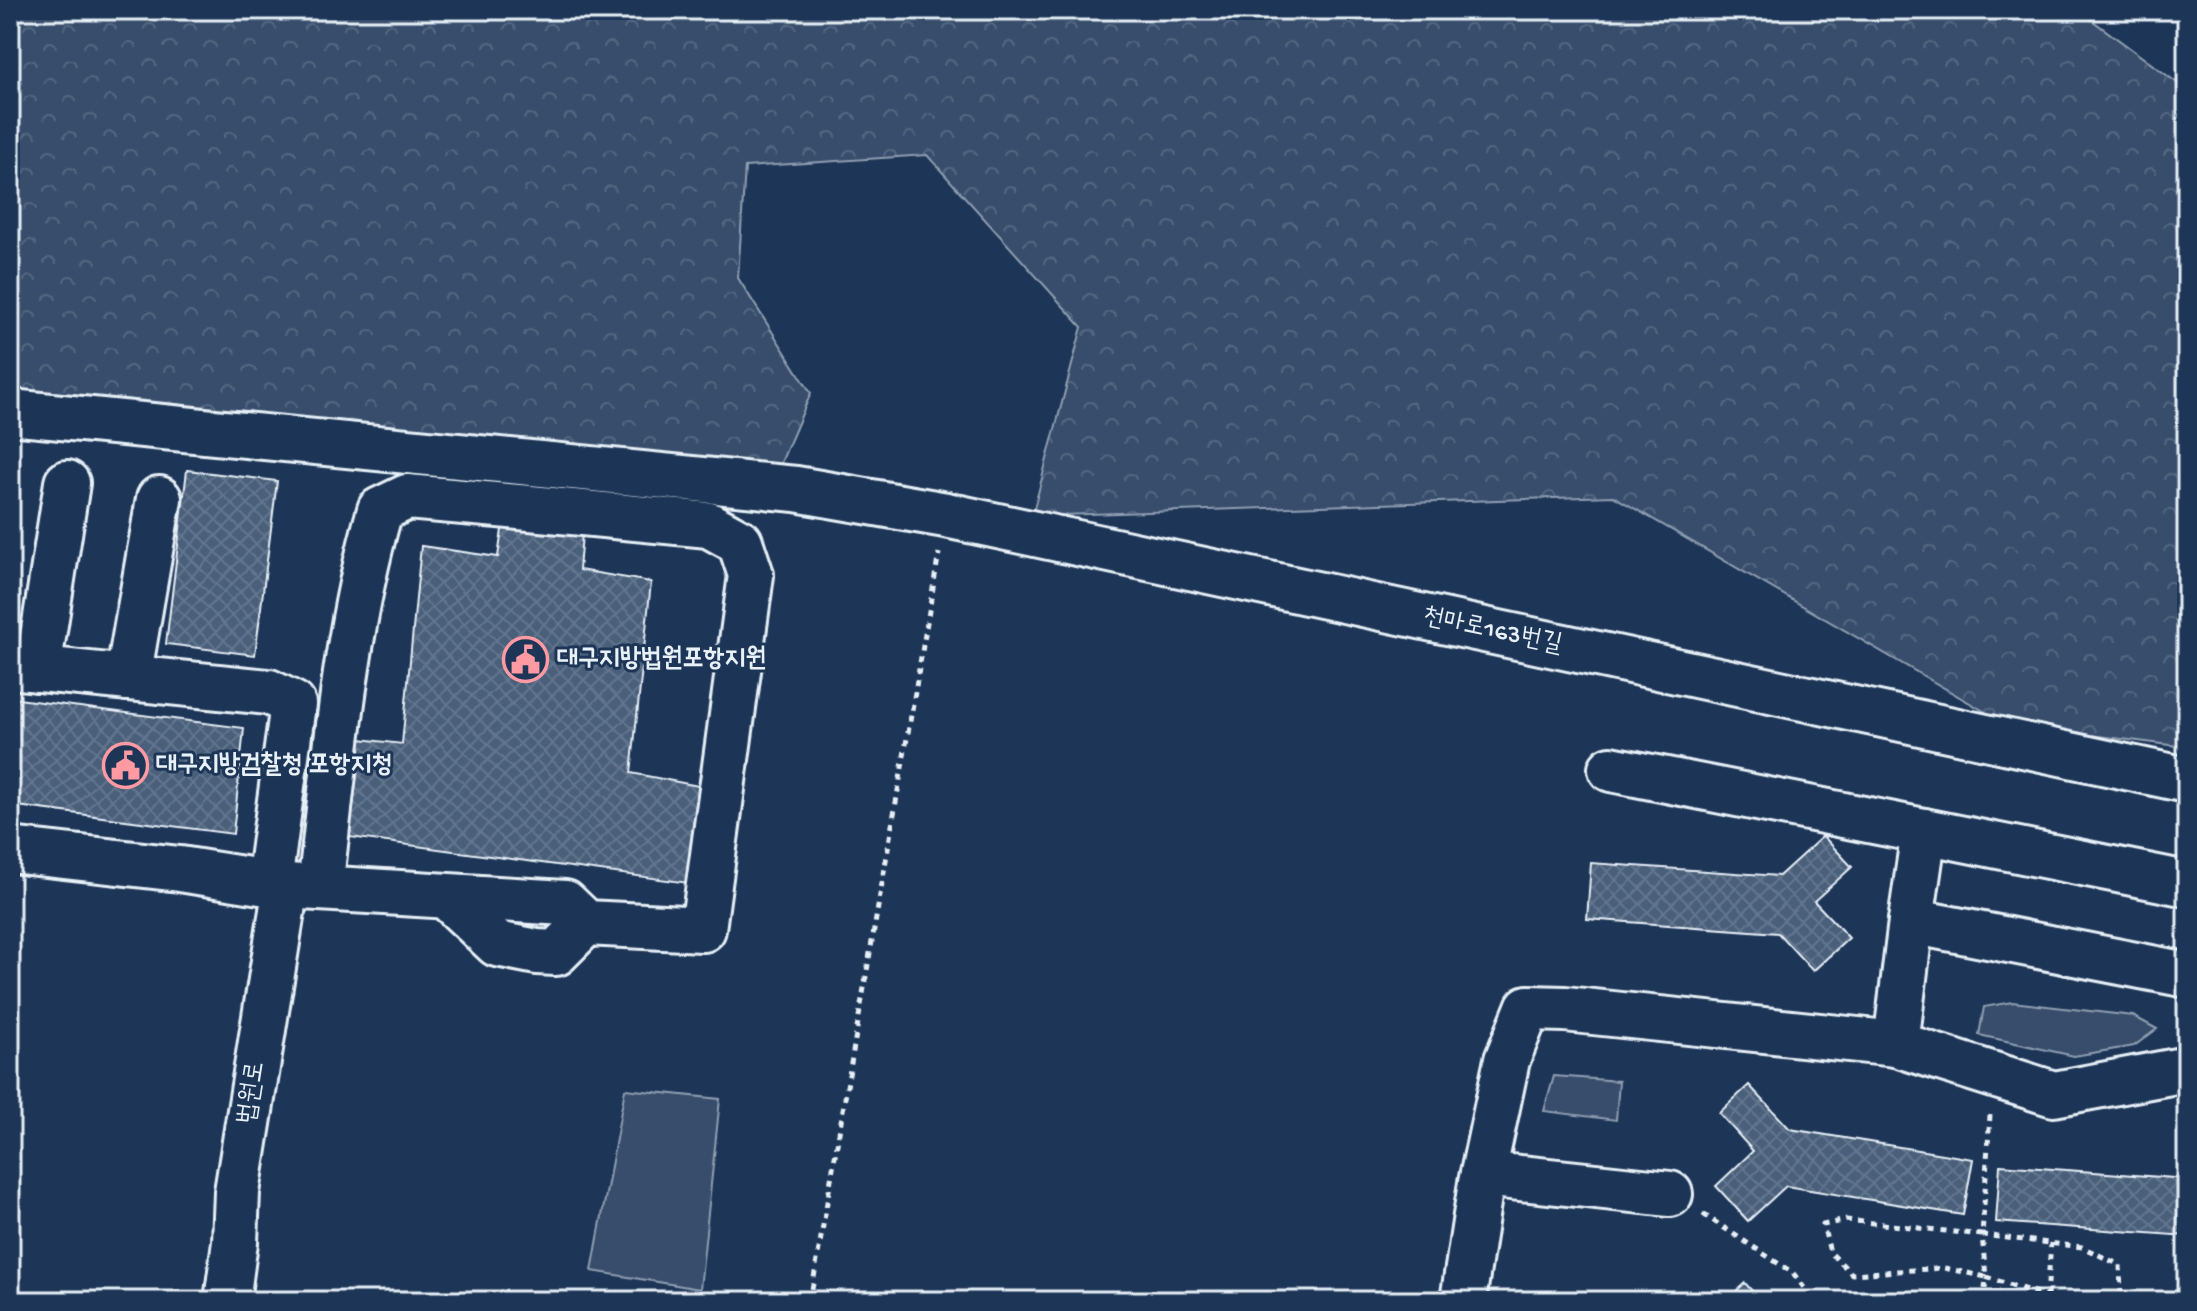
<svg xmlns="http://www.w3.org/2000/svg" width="2197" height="1311" viewBox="0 0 2197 1311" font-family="'Gochi Hand','Poor Story',sans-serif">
  <defs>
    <pattern id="forest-crowns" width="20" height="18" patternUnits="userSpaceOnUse" patternTransform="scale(2)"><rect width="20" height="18" fill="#374d6c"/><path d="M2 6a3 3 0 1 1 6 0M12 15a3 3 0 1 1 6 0" fill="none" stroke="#546782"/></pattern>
    <pattern id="building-cross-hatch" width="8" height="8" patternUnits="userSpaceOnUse" patternTransform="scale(2)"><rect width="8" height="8" fill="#495e7a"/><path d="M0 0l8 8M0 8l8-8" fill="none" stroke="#63768e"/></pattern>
  </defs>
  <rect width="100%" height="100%" fill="#1d3557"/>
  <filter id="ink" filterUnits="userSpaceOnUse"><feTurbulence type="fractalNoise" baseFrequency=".0125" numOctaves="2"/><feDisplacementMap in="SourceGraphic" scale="16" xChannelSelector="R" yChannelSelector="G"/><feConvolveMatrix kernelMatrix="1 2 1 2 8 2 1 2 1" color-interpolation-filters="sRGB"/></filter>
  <g filter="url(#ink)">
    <polygon fill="url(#forest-crowns)" stroke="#909fb2" stroke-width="2" points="10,10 2083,10 2085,15 2187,90 2187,747 2008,725 1613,496 1032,516 1082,327 927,155 745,167 738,278 811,393 770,488 10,395"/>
    <g fill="#374d6c" stroke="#909fb2" stroke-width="2">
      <polygon points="2012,1002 2133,1016 2157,1029 2134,1046 2074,1056 1979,1035 1984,1007"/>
      <polygon points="1554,1076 1619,1081 1616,1120 1544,1111"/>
      <polygon points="625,1089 720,1099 700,1289 592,1271"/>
    </g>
    <g fill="url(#building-cross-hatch)" stroke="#e8f1f8" stroke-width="2">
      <polygon points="187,470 277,481 255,655 166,644"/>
      <polygon points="503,523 582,534 579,570 651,582 631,773 714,789 696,884 335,835 344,737 402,744 421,546 498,557"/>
      <polygon points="10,698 244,728 233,834 10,805"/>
      <polygon points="1823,836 1852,867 1814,901 1849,938 1813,971 1778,933 1587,919 1591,863 1779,876"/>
      <polygon points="1749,1085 1790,1129 1973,1159 1963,1215 1786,1186 1748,1221 1716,1186 1753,1151 1719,1113"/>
      <polygon points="2000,1165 2187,1179 2187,1236 1996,1222"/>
      <polygon points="1745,1283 1761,1301 1725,1301"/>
    </g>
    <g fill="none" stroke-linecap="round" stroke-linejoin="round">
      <defs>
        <g id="minor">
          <polyline points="10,412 796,489 946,515 2187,780"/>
          <polyline points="10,666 269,692 293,704 269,883"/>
          <polyline points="38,669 67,483"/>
          <polyline points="128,678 159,499"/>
          <polyline points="1611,769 1924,831"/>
          <path d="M10,850l170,19 106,17 279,17 21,20 117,6 48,-354 -11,-33 -31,-17 -179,-17 -123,-11 -27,13c-35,123 -45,252 -60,378"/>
          <polyline points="2187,884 1924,831 1911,921 2187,975"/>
          <polyline points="447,897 497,944 537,952 556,953 586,923"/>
          <polyline points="1896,1044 2054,1094 2187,1069"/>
          <polyline points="1483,1174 1670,1194"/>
          <polyline points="1463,1301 1481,1183 1507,1060 1528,1008 1565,1009 1896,1044 1911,921"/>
        </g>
        <polyline id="major" points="227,1301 235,1242 237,1192 286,886"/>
      </defs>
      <use href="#minor" stroke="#e8f1f8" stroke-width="50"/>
      <use href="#major" stroke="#e8f1f8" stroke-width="50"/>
      <g stroke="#e8f1f8" stroke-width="5" stroke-dasharray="6 6" stroke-linecap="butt">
        <polyline points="1990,1115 1982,1235 1846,1220 1823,1225 1830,1252 1852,1274 1944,1268 1986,1277 1982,1235 2082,1247 2120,1265 2121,1294 2101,1300 2080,1301"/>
        <polyline points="1703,1214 1793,1273 1814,1301"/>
        <polyline points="2047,1296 2051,1243"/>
        <polyline points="810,1301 939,553"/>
        <polyline points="1984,1301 1986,1277 2062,1301"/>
      </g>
      <use href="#minor" stroke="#1d3557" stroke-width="44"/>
      <use href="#major" stroke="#1d3557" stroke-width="44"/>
    </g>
  </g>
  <defs>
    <symbol id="civic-ring" viewBox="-11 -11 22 22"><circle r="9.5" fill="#1d3557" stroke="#ff9aa2" stroke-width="1.5"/><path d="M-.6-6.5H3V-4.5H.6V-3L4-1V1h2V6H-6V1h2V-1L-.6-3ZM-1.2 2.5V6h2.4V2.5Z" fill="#ff9aa2"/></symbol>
  </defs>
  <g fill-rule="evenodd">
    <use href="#civic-ring" x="500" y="634" width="51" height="51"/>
    <use href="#civic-ring" x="100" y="740" width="51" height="51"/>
  </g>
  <g text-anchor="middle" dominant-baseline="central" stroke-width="6" stroke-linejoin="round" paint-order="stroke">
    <g font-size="26" fill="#e8f1f8" stroke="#1d3557">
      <text transform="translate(1492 632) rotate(12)">천마로163번길</text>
      <text transform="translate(253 1093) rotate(-81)">법원로</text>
    </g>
    <g font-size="26" font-weight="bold" fill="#e8f1f8" stroke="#1d3557" text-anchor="start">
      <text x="557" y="660">대구지방법원포항지원</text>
      <text x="156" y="766">대구지방검찰청 포항지청</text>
    </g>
  </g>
  <rect width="2197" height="1311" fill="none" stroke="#1d3557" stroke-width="40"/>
  <rect x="20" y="20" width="2157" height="1271" fill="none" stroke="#e8f1f8" stroke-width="3" filter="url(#ink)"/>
</svg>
